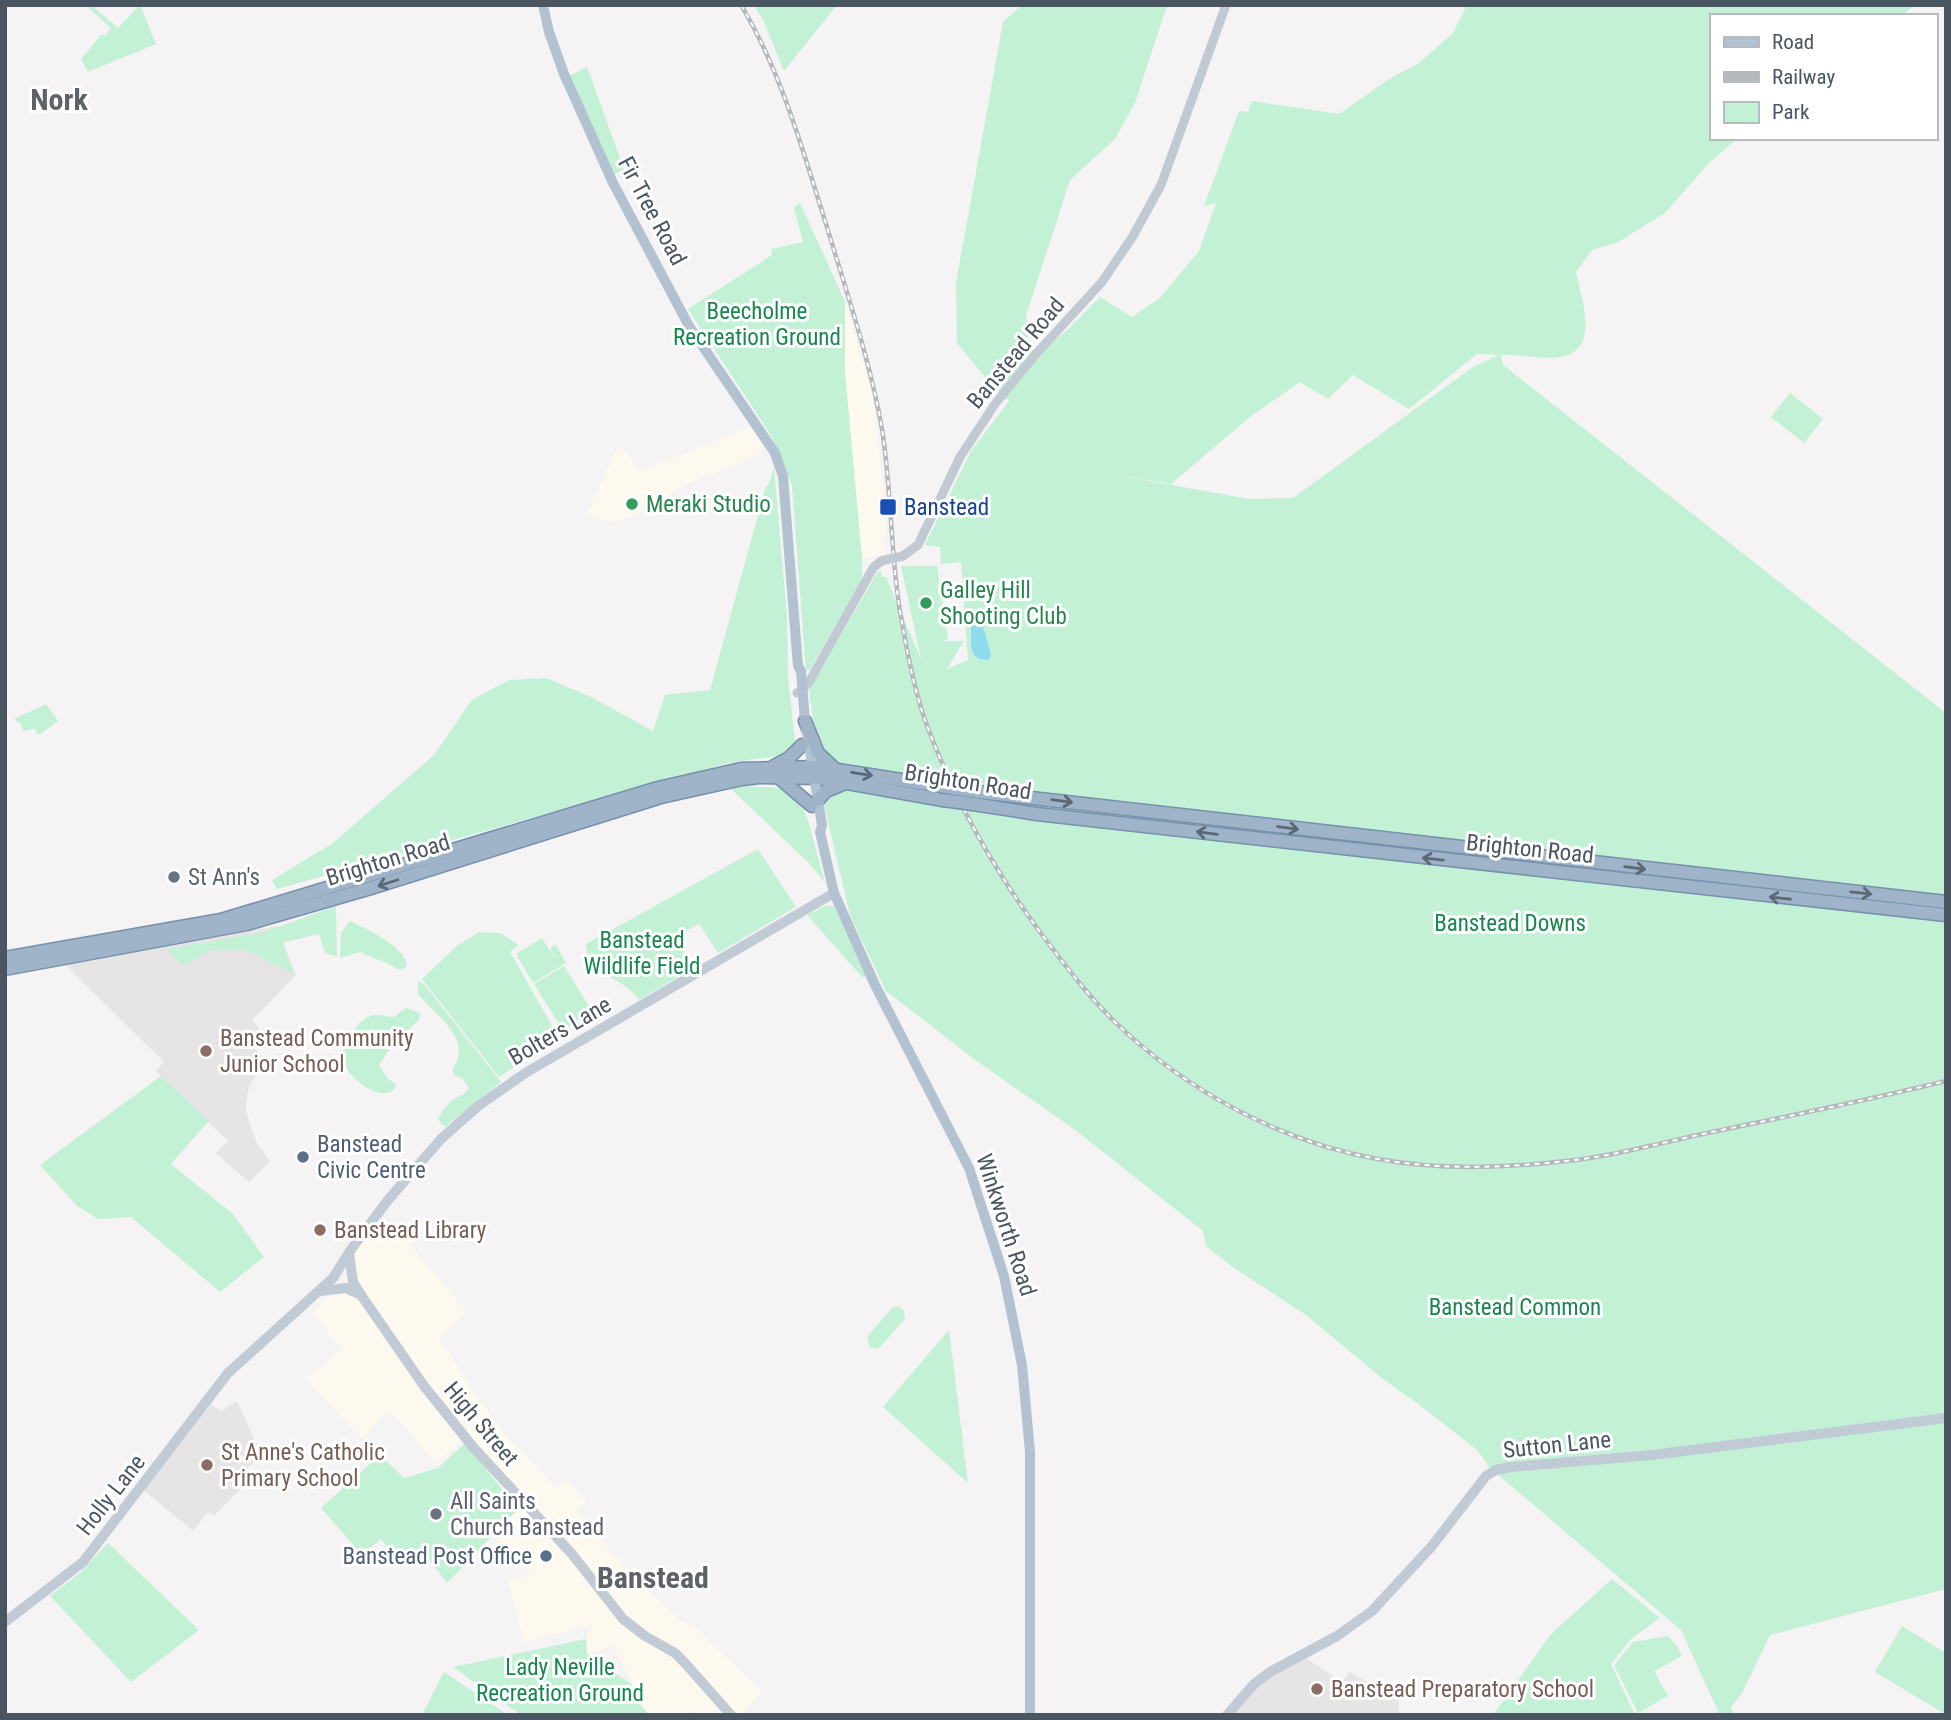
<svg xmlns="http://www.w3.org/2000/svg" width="1951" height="1720" viewBox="0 0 1951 1720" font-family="'Roboto Condensed',sans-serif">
  <rect width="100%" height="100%" fill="#f5f3f3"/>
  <g fill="#fdf9ef">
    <polygon points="845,302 871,389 878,433 887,534 883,538 885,555 862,558 845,371"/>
    <polygon points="750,427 762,443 762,452 752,458 689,483 638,514 611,522 587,513 617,448 627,452 641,471"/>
    <polygon points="380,1217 396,1234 407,1223 419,1235 410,1245 467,1312 439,1337 472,1390 504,1433 556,1487 565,1480 586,1501 576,1511 623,1565 679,1620 692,1625 763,1691 741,1715 694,1715 691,1711 687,1715 649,1715 628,1690 633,1685 614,1646 587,1654 586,1639 592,1625 524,1642 508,1581 531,1575 493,1532 519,1509 463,1440 436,1463 389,1410 362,1438 306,1379 342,1349 312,1313 328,1297 347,1292 358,1282 352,1260 354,1251"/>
  </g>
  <g fill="#e6e4e5">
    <polygon points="277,926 296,975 252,1020 259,1028 249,1042 267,1062 250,1084 246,1101 246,1111 256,1142 270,1161 249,1182 216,1153 228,1141 156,1071 164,1062 64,964"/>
    <polygon points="237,1401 262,1456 241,1473 248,1482 214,1516 208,1512 193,1531 143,1490 211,1404 221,1411"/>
    <polygon points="1306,1658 1342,1682 1349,1672 1399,1699 1399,1715 1232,1715 1262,1681"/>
  </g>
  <g fill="#c3f1d5" fill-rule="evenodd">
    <polygon points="85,5 91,5 118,28 140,5 156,44 88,72 81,59 102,34 105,36 111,28"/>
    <polygon points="754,5 837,5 784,71 764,22"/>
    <path d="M1022,5h145l-32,98 -20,36 -45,41 -44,136 3,30 10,7 27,-22 34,-34 32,20 28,-19 39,-47 17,-48 -12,3 35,-95 9,1 4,-11 87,13 50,-35 30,-16 34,-30 14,-28h449l-16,11h-189v122h27l-28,24 -45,51 -47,29 -26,8 -16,22c5,26 25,78 -15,85 -19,3 -41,-3 -60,-2l2,10 443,348v876l-176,46 -28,58 -11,14 3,8h-17l1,-4 -37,-81 -191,-162 -13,-18 -56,-44 -38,-27 -77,-64 -72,-47 -28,-22 -3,-15 -125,-99 -104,-73 -88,-68 -36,-76 -26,-110 3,-7 16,-7 -28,-58 -6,-42 69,-120h3l1,6h4l35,82 -20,-93h36l11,73 -6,2h22l-17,28 21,-9 -7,-98 -20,2 -1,-17 -15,-2 46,-94 38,-50 -15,-13 -37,-45 -1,-60 47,-261zM1477,354l22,1 -26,12 -180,131 -44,1 -133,-24 55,9 79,-67 50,-35 28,17 25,-24 56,34z"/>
    <polygon points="587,67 624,169 613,175 569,76"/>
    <polygon points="800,203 845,302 845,372 862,558 862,578 811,668 806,672 792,485 772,437 688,309 772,255 771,249 803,242 794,208"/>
    <polygon points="1790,393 1823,419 1804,443 1771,417"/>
    <polygon points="774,467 787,616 788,677 795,741 793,748 784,755 728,763 277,889 272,880 333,843 434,755 472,700 509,680 546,678 591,697 653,731 665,695 710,690 766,486 768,486"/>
    <polygon points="46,704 58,721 40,734 38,735 35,729 23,731 21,724 14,719"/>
    <polygon points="743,786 784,788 804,810 808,820 825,883 809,863 731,789"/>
    <path d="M758,849l38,58 -78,46 -19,-29 -24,13 19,31 -55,32c-14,-20 -40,-24 -49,-39 -3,-4 -3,-12 -4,-17z"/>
    <polygon points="336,906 337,957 325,953 319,934 282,943 294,974 246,950 212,950 183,966 167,949 264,932"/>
    <polygon points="825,906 834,906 866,977 862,977 807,915"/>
    <path d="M350,921c17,8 55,25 57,45l-5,4c-7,0 -8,-5 -15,-7 -9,-4 -18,-6 -27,-11l-20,6 1,-25z"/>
    <polygon points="479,932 500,933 518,945 510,952 559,1038 499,1077 422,979 458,945"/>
    <polygon points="542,938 556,961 550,948 556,945 566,963 533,983 516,954"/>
    <polygon points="564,966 592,1011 563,1030 534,984"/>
    <path d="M418,981l6,3 77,98 -55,44 -4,-1 -4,-6c4,-7 9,-15 16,-20 7,-4 10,-4 15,-11l-7,-10 -7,-2 -3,-6c23,-31 -17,-55 -34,-76z"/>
    <path d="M406,1008l14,5 -1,7 -26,24 -14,21 9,14 7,4 1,4c-12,17 -41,-5 -49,-18 -2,-5 -3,-12 -4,-18 8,-14 15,-36 34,-36 6,0 11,2 17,2z"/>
    <polygon points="161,1076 209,1121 171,1164 233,1214 264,1257 220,1292 131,1217 98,1219 77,1206 40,1165"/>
    <polygon points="899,1306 904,1311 905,1319 880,1347 877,1349 870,1347 867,1339 868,1336 892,1308"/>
    <polygon points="949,1330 968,1483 883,1407"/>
    <polygon points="465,1443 518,1509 447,1583 421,1549 401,1564 381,1539 362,1555 321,1508 380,1455 404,1478 438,1468"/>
    <polygon points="108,1543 199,1630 131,1682 50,1596 80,1573"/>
    <polygon points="1612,1579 1660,1618 1632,1638 1611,1664 1635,1715 1493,1715 1551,1634"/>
    <polygon points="1902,1626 1946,1653 1945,1714 1875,1672"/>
    <polygon points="1668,1636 1678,1648 1682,1656 1654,1671 1668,1696 1638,1713 1614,1665 1633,1642"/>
    <polygon points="586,1639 587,1654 633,1685 628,1690 649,1715 521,1715 453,1667"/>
    <polygon points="444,1672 508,1715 422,1715"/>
  </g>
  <polygon fill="#90daee" points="974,610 982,622 991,655 989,660 979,659 974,655 971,646 971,614"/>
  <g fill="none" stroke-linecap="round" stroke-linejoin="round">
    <defs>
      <g id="trunk">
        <polyline points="805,721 818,753 836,770"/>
        <polyline points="774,766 789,758 802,745"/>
        <polyline points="778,777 812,806"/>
        <polyline points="970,791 1946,902"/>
        <polyline points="818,800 826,791 843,784"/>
        <polyline points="973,804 1037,814 1946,915"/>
        <polyline points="5,958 221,920 658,788 741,769 819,767 940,786"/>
        <polyline points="5,969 247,924 371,888 661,797 742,779 759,777 819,778 943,800"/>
      </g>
    </defs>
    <use href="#trunk" stroke="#7690ad" stroke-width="15"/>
    <g stroke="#c1cad2" stroke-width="9">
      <polyline points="903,556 918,545 960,457 995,404 1035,355 1102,282 1133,236 1161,185 1226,5"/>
      <polyline points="797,693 808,684 873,568 881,561"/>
    </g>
    <g stroke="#c1cbd6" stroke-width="10">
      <polyline points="349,1253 353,1282 361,1295 424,1386 473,1447 572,1554 623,1619 645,1636 675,1653 684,1662 731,1715"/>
      <polyline points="320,1291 346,1288 361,1295"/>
      <polyline points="5,1622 83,1562 228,1373 333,1278 352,1248 388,1200 441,1139 478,1106 527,1072 834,893"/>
      <polyline points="1227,1715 1254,1684 1270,1672 1337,1636 1372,1611 1432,1546 1486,1476 1496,1470 1511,1467 1652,1455 1946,1418"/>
    </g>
    <polyline stroke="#b3c2d1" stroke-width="10" points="543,5 549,32 564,74 613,183 689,326 775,453 783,476 798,666 801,671 805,721 822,825 820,832 834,893 875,985 969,1168 1004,1276 1022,1365 1030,1452 1030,1715"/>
    <use href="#trunk" stroke="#9fb4c9" stroke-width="12"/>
    <defs>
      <path id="rail" d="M741,5c41,68 62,147 86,222 20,67 43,133 55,202 10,62 8,126 19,188 6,35 13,73 25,106 29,78 70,151 120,217 22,29 44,58 70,83 71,68 165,119 262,136 59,11 128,9 188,2 49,-5 98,-19 146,-29 78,-16 156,-32 234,-51"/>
    </defs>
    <use href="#rail" stroke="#b5b8bd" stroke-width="4.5"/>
    <use href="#rail" stroke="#fff" stroke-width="2" stroke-dasharray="5" stroke-linecap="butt"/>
    <defs>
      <g id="trunk-bridge">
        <polyline points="940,786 970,791"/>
        <polyline points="943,800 973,804"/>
      </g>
    </defs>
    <use href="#trunk-bridge" stroke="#7690ad" stroke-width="15" stroke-linecap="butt"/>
    <polyline stroke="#c1cad2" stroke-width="9" points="881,561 903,556"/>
    <use href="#trunk-bridge" stroke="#9fb4c9" stroke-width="12"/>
  </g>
  <defs><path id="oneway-shaft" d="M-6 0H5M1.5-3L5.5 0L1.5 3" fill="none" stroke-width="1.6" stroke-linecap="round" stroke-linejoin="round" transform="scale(1.75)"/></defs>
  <g stroke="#5b6976">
    <use href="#oneway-shaft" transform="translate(862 774) rotate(9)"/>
    <use href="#oneway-shaft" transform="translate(1062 801) rotate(7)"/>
    <use href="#oneway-shaft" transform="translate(1288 828) rotate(7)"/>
    <use href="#oneway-shaft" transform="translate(1207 833) rotate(-173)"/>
    <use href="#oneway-shaft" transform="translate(1433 859) rotate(-174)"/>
    <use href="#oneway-shaft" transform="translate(1635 868) rotate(7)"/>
    <use href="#oneway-shaft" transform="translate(388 883) rotate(162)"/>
    <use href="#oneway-shaft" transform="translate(1861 893) rotate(6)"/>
    <use href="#oneway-shaft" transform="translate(1780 898) rotate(-174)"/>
  </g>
  <g fill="#2e9e5b" stroke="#fff" stroke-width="2.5">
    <circle cx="632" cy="504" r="7"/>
    <circle cx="926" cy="603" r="7"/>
  </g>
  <rect fill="#1a4fb4" stroke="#fff" stroke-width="2.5" x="879" y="498" width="18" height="18" rx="3.5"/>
  <g fill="#6b7280" stroke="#fff" stroke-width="2.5">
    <circle cx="174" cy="877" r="7"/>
    <circle cx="436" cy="1514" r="7"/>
  </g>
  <g fill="#8d6e63" stroke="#fff" stroke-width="2.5">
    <circle cx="206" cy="1051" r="7"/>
    <circle cx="320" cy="1230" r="7"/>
    <circle cx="207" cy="1465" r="7"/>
    <circle cx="1317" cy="1689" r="7"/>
  </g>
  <g fill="#5c6f8a" stroke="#fff" stroke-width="2.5">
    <circle cx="303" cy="1157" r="7"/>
    <circle cx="546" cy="1556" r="7"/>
  </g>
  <g text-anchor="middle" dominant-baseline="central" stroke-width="6" stroke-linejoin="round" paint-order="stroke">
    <g font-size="23" fill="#4a5661" stroke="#fff">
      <text transform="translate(652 211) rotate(62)">Fir Tree Road</text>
      <text transform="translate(1016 353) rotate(-50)">Banstead Road</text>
      <text transform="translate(968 782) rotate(9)">Brighton Road</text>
      <text transform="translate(1530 849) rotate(6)">Brighton Road</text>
      <text transform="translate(388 860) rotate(-17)">Brighton Road</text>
      <text transform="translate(560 1031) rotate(-30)">Bolters Lane</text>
      <text transform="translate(1006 1225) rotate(72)">Winkworth Road</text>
      <text transform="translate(481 1424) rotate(50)">High Street</text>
      <text transform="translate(1557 1445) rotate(-6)">Sutton Lane</text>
      <text transform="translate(111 1495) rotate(-52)">Holly Lane</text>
    </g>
    <g font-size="23" fill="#17864f" stroke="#fff">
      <text x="757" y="311">Beecholme<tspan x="757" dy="26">Recreation Ground</tspan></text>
      <text x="1510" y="923">Banstead Downs</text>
      <text x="642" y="940">Banstead<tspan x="642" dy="26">Wildlife Field</tspan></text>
      <text x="1515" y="1307">Banstead Common</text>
      <text x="560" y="1667">Lady Neville<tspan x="560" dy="26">Recreation Ground</tspan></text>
    </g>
    <g font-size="23" fill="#27864d" stroke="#fff" text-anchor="start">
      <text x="646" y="504">Meraki Studio</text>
      <text x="940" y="590">Galley Hill<tspan x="940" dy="26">Shooting Club</tspan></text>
    </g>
    <g font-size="23" fill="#164399" stroke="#fff" text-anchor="start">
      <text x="904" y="507">Banstead</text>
    </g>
    <g font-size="23" fill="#5b616d" stroke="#fff" text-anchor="start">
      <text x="188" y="877">St Ann's</text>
      <text x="450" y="1501">All Saints<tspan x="450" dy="26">Church Banstead</tspan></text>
    </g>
    <g font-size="23" fill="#785e54" stroke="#fff" text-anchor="start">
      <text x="220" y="1038">Banstead Community<tspan x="220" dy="26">Junior School</tspan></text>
      <text x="334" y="1230">Banstead Library</text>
      <text x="221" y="1452">St Anne's Catholic<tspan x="221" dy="26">Primary School</tspan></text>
      <text x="1331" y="1689">Banstead Preparatory School</text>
    </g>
    <g font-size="23" fill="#4e5e75" stroke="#fff" text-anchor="start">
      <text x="317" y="1144">Banstead<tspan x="317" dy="26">Civic Centre</tspan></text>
      <text x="532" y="1556" text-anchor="end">Banstead Post Office</text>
    </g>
    <g font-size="30" font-weight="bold" fill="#5f6368" stroke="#fff">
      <text x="59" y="99">Nork</text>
      <text x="653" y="1577">Banstead</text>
    </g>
  </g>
  <rect width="1951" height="1720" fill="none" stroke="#4a5661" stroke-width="14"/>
  <rect x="1710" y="14" width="228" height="126" fill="#ffffff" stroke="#b7bbc0" stroke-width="2"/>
  <rect x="1724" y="37" width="35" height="10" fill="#b3c2d1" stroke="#b7bbc0" stroke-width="2"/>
  <text x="1772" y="49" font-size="21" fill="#4a5661">Road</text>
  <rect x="1724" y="72" width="35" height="10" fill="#b5b8bd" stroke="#b7bbc0" stroke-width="2"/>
  <text x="1772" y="84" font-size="21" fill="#4a5661">Railway</text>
  <rect x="1724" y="102" width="35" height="21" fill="#c3f1d5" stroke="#b7bbc0" stroke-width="2"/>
  <text x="1772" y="119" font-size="21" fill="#4a5661">Park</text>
</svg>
